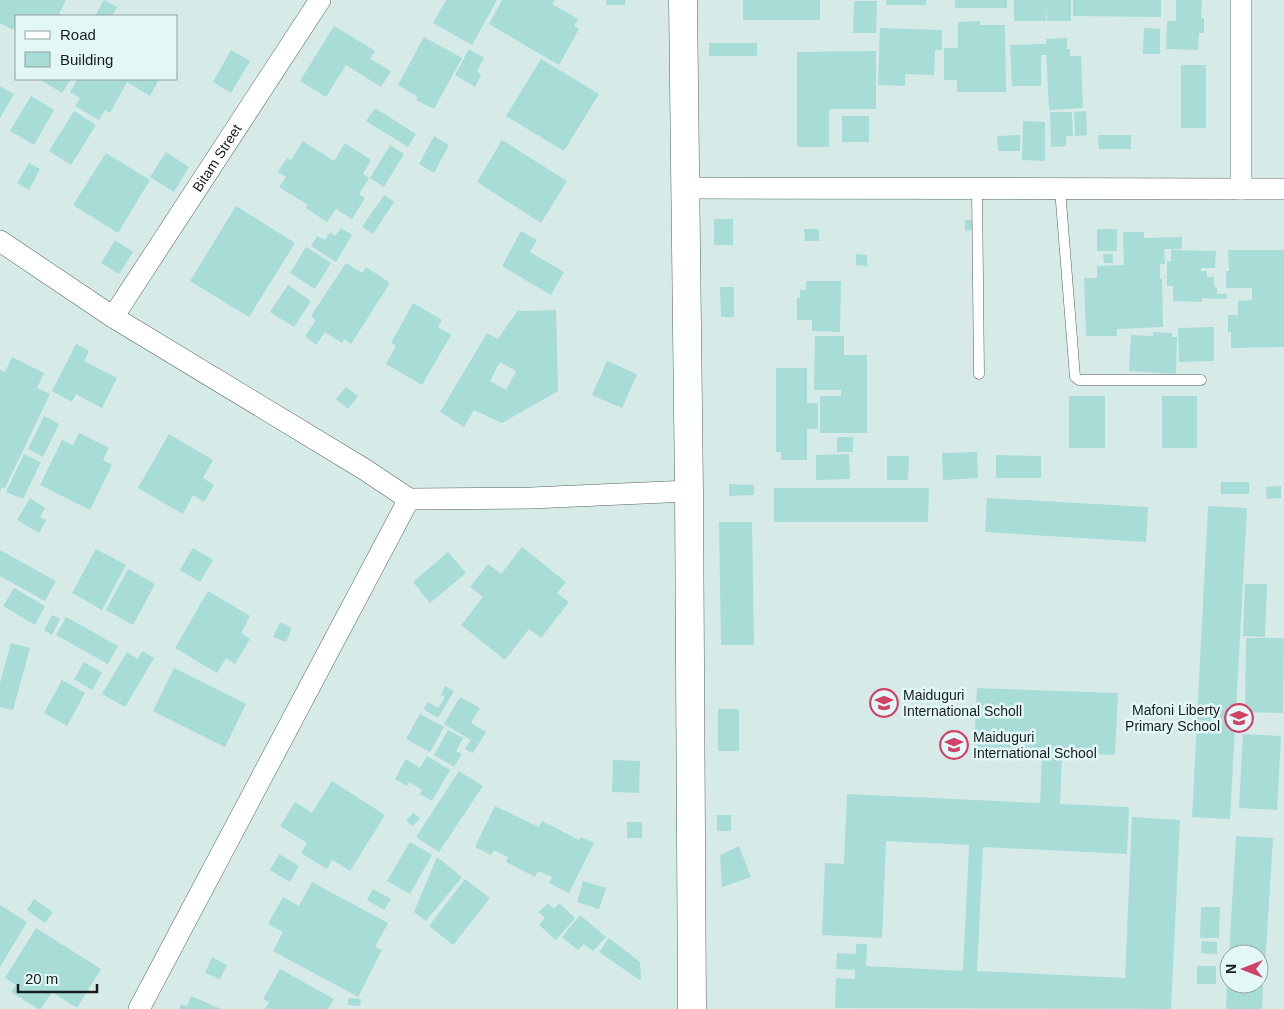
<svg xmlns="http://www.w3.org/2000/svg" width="1284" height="1009" viewBox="0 0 1284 1009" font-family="Helvetica,sans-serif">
  <rect width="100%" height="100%" fill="#d6ebe8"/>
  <g fill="#a8dcd7" fill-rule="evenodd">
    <polygon points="0,0 66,0 58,16 16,16 16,25 13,30 0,23"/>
    <polygon points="104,0 117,7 112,16 95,16"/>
    <polygon points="446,0 497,0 472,45 433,23"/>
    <polygon points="502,0 555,0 552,4 578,19 574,26 579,29 559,65 489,24"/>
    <rect x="606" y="0" width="19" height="5"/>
    <rect x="743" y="0" width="77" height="20"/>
    <rect x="886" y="0" width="40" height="5"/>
    <rect x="955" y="0" width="52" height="8"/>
    <polygon points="1014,0 1071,0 1071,21 1047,21 1046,5 1046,21 1014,21"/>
    <polygon points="1073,0 1161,0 1161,17 1073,16"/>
    <polygon points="1176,0 1202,0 1201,18 1204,18 1204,33 1199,33 1198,50 1166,49 1167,21 1176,21"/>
    <polygon points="854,1 877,1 876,33 853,33"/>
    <polygon points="980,21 980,25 1005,25 1006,92 957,92 957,80 944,80 944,48 958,48 958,22"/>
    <polygon points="334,26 375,51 370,59 391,71 381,87 346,65 326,97 300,81"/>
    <polygon points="880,28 942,30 942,50 935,50 934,75 905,74 905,86 878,85"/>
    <polygon points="1144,28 1160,29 1160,54 1143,54"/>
    <polygon points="424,37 462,58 434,109 416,100 418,97 398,85"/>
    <polygon points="1067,38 1067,49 1070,49 1070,56 1081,56 1083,108 1049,110 1046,49 1046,55 1041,55 1041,86 1012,86 1010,45 1046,44 1046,39"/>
    <rect x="709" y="43" width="48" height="13"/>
    <polygon points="469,49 484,58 477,71 481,75 475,87 455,75"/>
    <polygon points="231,50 250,61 231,93 213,82"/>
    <polygon points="876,51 876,109 829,109 829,147 797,147 797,52"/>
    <polygon points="541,59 599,94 564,151 506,116"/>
    <rect x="1181" y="65" width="25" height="63"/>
    <polygon points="39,79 71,79 62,93"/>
    <polygon points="78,79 159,79 150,96 127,82 110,113 105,110 99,120 75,106 80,98 70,92"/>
    <polygon points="0,86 14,94 0,118"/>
    <polygon points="31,96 54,110 34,145 10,131"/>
    <polygon points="375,108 416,134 408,147 366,121"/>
    <polygon points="74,111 96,125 71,165 49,151"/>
    <polygon points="1086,111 1087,135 1075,136 1074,112"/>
    <polygon points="1050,112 1072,112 1073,136 1066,136 1066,146 1051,147"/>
    <rect x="842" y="116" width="27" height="26"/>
    <polygon points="1023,121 1045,122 1045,161 1022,160"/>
    <polygon points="1020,135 1020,151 998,151 997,136"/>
    <polygon points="1098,135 1131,135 1131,149 1099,149"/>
    <polygon points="434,136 449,145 434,173 419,164"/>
    <polygon points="502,140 567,181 541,223 477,182"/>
    <polygon points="303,141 334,161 345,143 371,160 363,174 369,178 359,194 365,198 352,219 336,209 327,222 306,208 308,205 279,187 286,177 278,172 287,158 291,160"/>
    <polygon points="390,145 404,154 384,187 370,178"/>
    <polygon points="166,152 189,167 174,192 150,177"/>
    <polygon points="106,153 150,180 118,233 73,205"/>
    <polygon points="29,163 40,169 29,190 17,183"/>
    <polygon points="384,195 394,202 373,234 362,227"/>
    <polygon points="236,206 295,243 249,317 190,281"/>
    <rect x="714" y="219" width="19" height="26"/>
    <polygon points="965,220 974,220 974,230 965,231"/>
    <polygon points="341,228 352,235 336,262 311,246 317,236 325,240 330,232 335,236"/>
    <polygon points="804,229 819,229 819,241 805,241"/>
    <rect x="1097" y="229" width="20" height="22"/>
    <polygon points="521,231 537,240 530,252 564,272 551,295 502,266"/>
    <polygon points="1123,232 1144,232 1144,238 1182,237 1182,249 1164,249 1165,264 1160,264 1160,279 1162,278 1163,327 1117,329 1117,336 1086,336 1084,278 1097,278 1097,266 1124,265"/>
    <polygon points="115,240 133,252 119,274 101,263"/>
    <polygon points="306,247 331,263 315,289 290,273"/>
    <polygon points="1171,250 1216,251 1215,268 1201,268 1201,271 1207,271 1207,277 1214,277 1214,287 1217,287 1217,294 1227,294 1227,299 1202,298 1202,302 1173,301 1173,286 1167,286 1167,261 1171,261"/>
    <polygon points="1228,250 1284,250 1284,347 1231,348 1231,332 1228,332 1228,315 1238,315 1238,301 1252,300 1252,288 1226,288 1226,271 1229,271"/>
    <polygon points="856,254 867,255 867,266 856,265"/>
    <polygon points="1103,254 1113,254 1113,263 1104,263"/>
    <polygon points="346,263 362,273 366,267 390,283 351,344 344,339 342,343 325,332 316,345 305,336 316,320 311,316"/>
    <polygon points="806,281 841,281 840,332 812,331 812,320 797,320 797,298 800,298 800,290 806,290"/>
    <polygon points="288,285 311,301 294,327 270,312"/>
    <polygon points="720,287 734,287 734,317 721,317"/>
    <polygon points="413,303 442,320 438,327 451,335 422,385 386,364 396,346 391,343"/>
    <path d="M518,310l2,1 36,-1 2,81 -56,32 -28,-13 -10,17 -24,-15 47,-79 11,6zM500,362l16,9 -10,19 -16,-9z"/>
    <polygon points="1214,327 1214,361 1179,362 1178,328"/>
    <polygon points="1153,332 1172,333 1172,337 1177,337 1176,374 1129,371 1131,335 1153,336"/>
    <polygon points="815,336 844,336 844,355 867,355 867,433 820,433 820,396 841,396 841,390 814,390"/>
    <polygon points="76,344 89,351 84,361 117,378 102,408 76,394 72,402 52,391"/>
    <polygon points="12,357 44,373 37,388 50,394 5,488 2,487 0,492 0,370 5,372"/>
    <polygon points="607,361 637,374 622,408 592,395"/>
    <polygon points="776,368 807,368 807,403 818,403 818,429 807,429 807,460 781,460 781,452 776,452"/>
    <polygon points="346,387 358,396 348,409 336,399"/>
    <rect x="1069" y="396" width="36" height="52"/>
    <rect x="1162" y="396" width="35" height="52"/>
    <polygon points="44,416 59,424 43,457 28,449"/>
    <polygon points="79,433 109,448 103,460 112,465 90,510 40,485 62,440 73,445"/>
    <polygon points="169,434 213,460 203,478 214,485 204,502 193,495 183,514 138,488"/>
    <rect x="837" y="437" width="16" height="15"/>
    <polygon points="977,452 978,478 943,480 942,453"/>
    <polygon points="24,454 41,462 23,499 6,492"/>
    <polygon points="849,454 850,479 816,480 816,455"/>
    <polygon points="996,455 1041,456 1041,478 996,478"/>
    <polygon points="887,456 909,456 908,480 887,480"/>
    <rect x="1221" y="482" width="28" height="12"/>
    <polygon points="729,484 754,485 754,495 729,496"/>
    <polygon points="1281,486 1281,498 1267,499 1266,487"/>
    <polygon points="774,488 929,488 928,522 774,522"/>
    <polygon points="30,498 45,508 40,517 46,520 39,533 17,520"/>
    <polygon points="987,498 1148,507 1146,542 985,532"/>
    <polygon points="1208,506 1247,508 1230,819 1192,817"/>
    <polygon points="719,522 752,522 754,645 721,645"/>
    <polygon points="522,547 566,582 557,593 569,602 541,638 529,629 505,660 461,625 483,597 470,587 488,564 501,574"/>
    <polygon points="193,548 213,560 200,582 180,570"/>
    <polygon points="96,549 126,565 102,610 72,593"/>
    <polygon points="0,550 56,581 45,601 0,576"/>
    <polygon points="448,552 466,573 430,603 413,582"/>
    <polygon points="128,569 155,584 133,625 106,610"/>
    <polygon points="1245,584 1267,584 1265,637 1243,636"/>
    <polygon points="14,588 45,606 35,625 3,606"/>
    <polygon points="208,591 250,616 241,633 250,639 235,664 226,658 217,673 175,648"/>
    <polygon points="52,615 60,619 52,635 44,630"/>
    <polygon points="66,617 118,646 108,664 56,635"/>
    <polygon points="280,622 292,628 286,642 273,637"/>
    <polygon points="1246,638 1284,638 1283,713 1245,712"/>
    <polygon points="11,643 30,648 13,710 0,707 0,683"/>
    <polygon points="142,651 154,658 125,707 102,694 127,652 138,659"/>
    <polygon points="84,662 102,673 92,690 74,679"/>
    <polygon points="174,668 246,704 225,747 153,711"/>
    <polygon points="62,680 85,693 67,726 44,713"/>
    <polygon points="445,686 454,691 438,718 423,709 428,702 438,708 445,697 441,695"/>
    <polygon points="977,688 1118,693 1115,755 974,749"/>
    <polygon points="460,697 480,708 471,723 486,732 473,753 465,749 471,740 444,724"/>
    <rect x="718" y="709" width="21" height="42"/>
    <polygon points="420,714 444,727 430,752 406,739"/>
    <polygon points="448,730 463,738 456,751 462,754 454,767 434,755"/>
    <polygon points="1243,734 1281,736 1277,810 1239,808"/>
    <polygon points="1042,754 1062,755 1060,804 1129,807 1127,854 983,847 977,971 1125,978 1132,817 1180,820 1171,1009 835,1008 836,978 855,979 855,970 836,969 837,953 856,954 856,944 867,944 866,966 963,971 969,845 886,841 882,938 822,935 825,863 844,864 847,794 1040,803"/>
    <polygon points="427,756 450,770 432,801 420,794 422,790 409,782 407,786 395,779 406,759 420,768"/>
    <polygon points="613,760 640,761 639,793 612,792"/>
    <polygon points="459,771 483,786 439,852 416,837"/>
    <polygon points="332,781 385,815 350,871 332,860 327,869 301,853 307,843 280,826 295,802 312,813"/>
    <polygon points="495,806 539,827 542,821 579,840 581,837 594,843 569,893 549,883 552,877 538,871 535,877 506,862 508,857 494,850 491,855 475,847"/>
    <polygon points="413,813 420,818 413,826 406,821"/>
    <rect x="717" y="815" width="14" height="16"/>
    <rect x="627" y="822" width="15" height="16"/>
    <polygon points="1236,836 1273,838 1265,965 1259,965 1259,954 1229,954"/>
    <polygon points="410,842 432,855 410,894 387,881"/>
    <polygon points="739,846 751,877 722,887 720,855"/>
    <polygon points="279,854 299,866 290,882 270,870"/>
    <polygon points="437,857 462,877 426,921 414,912"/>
    <polygon points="465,879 490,898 453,945 429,926"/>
    <polygon points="583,881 606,888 599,909 577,902"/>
    <polygon points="312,882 388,923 375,947 382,950 358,997 273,951 283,932 268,924 283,897 299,906"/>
    <polygon points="373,889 391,899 384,910 367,900"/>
    <polygon points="34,899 53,912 45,923 27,910"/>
    <polygon points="548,903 554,909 559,903 575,918 556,940 539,925 545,918 539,912"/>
    <polygon points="0,905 27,922 0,967"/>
    <polygon points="1201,907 1220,907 1219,938 1200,938"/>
    <polygon points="580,915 606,937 593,951 584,944 578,950 562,937"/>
    <polygon points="36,928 101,969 77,1008 52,992 41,1009 38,1009 11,992 16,985 5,978"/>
    <polygon points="609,938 640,962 641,981 599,952"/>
    <polygon points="1202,941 1217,942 1217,954 1201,953"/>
    <polygon points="212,957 227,965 220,979 205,973"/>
    <rect x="1197" y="966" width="19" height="18"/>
    <polygon points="280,969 334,999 328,1009 265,1009 269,1002 263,999"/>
    <polygon points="1227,983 1229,984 1263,985 1262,1009 1226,1009"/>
    <polygon points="191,996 221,1009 179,1009 181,1004 187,1006"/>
    <polygon points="348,998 361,999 360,1006 348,1005"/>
  </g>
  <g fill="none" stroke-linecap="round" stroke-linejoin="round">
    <defs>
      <g id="lane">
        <polyline points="977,188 979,374"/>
        <polyline points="1060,189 1075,377 1079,380 1201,380"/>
      </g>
      <g id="street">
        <polyline points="1241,0 1241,189"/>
        <polyline points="684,188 1241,189 1284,189"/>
        <polyline points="0,241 113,317 364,469 409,499 531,498 689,491"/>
        <path id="s1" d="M113,317l207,-317"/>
        <polyline points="139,1009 409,499"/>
      </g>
      <polyline id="secondary" points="683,0 689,491 692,1009"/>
    </defs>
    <use href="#lane" stroke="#526462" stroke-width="11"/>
    <use href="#street" stroke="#526462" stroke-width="22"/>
    <use href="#secondary" stroke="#526462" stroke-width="29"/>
    <use href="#lane" stroke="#fff" stroke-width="10"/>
    <use href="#street" stroke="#fff" stroke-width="21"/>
    <use href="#secondary" stroke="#fff" stroke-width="28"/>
  </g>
  <defs>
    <symbol id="school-ring" viewBox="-11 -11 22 22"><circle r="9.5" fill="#e3f8f6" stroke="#d14268" stroke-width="1.5"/><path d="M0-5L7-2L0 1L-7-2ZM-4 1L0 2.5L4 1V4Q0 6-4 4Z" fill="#d14268"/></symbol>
  </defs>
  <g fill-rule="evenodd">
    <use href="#school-ring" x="868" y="687" width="32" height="32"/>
    <use href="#school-ring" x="1223" y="702" width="32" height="32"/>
    <use href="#school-ring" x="938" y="729" width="32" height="32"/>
  </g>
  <g text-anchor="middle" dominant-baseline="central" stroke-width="5" stroke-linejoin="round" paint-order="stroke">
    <g font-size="14" fill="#161e1d" stroke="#e3f8f6">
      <text stroke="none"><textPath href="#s1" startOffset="190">Bitam Street</textPath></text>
    </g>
    <g font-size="14" fill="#161e1d" stroke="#e3f8f6" text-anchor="start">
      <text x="903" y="695">Maiduguri<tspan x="903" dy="16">International Scholl</tspan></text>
      <text x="1220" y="710" text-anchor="end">Mafoni Liberty<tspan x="1220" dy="16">Primary School</tspan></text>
      <text x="973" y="737">Maiduguri<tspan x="973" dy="16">International School</tspan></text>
    </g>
  </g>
  <rect x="15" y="15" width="162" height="65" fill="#e3f8f6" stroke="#91a19f"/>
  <rect x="25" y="31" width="25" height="8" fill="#ffffff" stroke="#91a19f"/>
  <text x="60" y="40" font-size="15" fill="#161e1d">Road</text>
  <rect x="25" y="52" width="25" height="15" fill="#a8dcd7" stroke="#91a19f"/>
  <text x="60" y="65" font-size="15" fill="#161e1d">Building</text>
  <g transform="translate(1244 969) rotate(270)"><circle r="24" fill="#e3f8f6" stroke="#91a19f"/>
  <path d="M0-4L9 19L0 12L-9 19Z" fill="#d14268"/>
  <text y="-8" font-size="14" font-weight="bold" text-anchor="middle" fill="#161e1d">N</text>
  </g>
  <path d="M18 984v8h79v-8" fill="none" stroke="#161e1d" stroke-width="2.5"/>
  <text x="25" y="984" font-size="15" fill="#161e1d" stroke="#e3f8f6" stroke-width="4" paint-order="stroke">20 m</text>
</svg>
